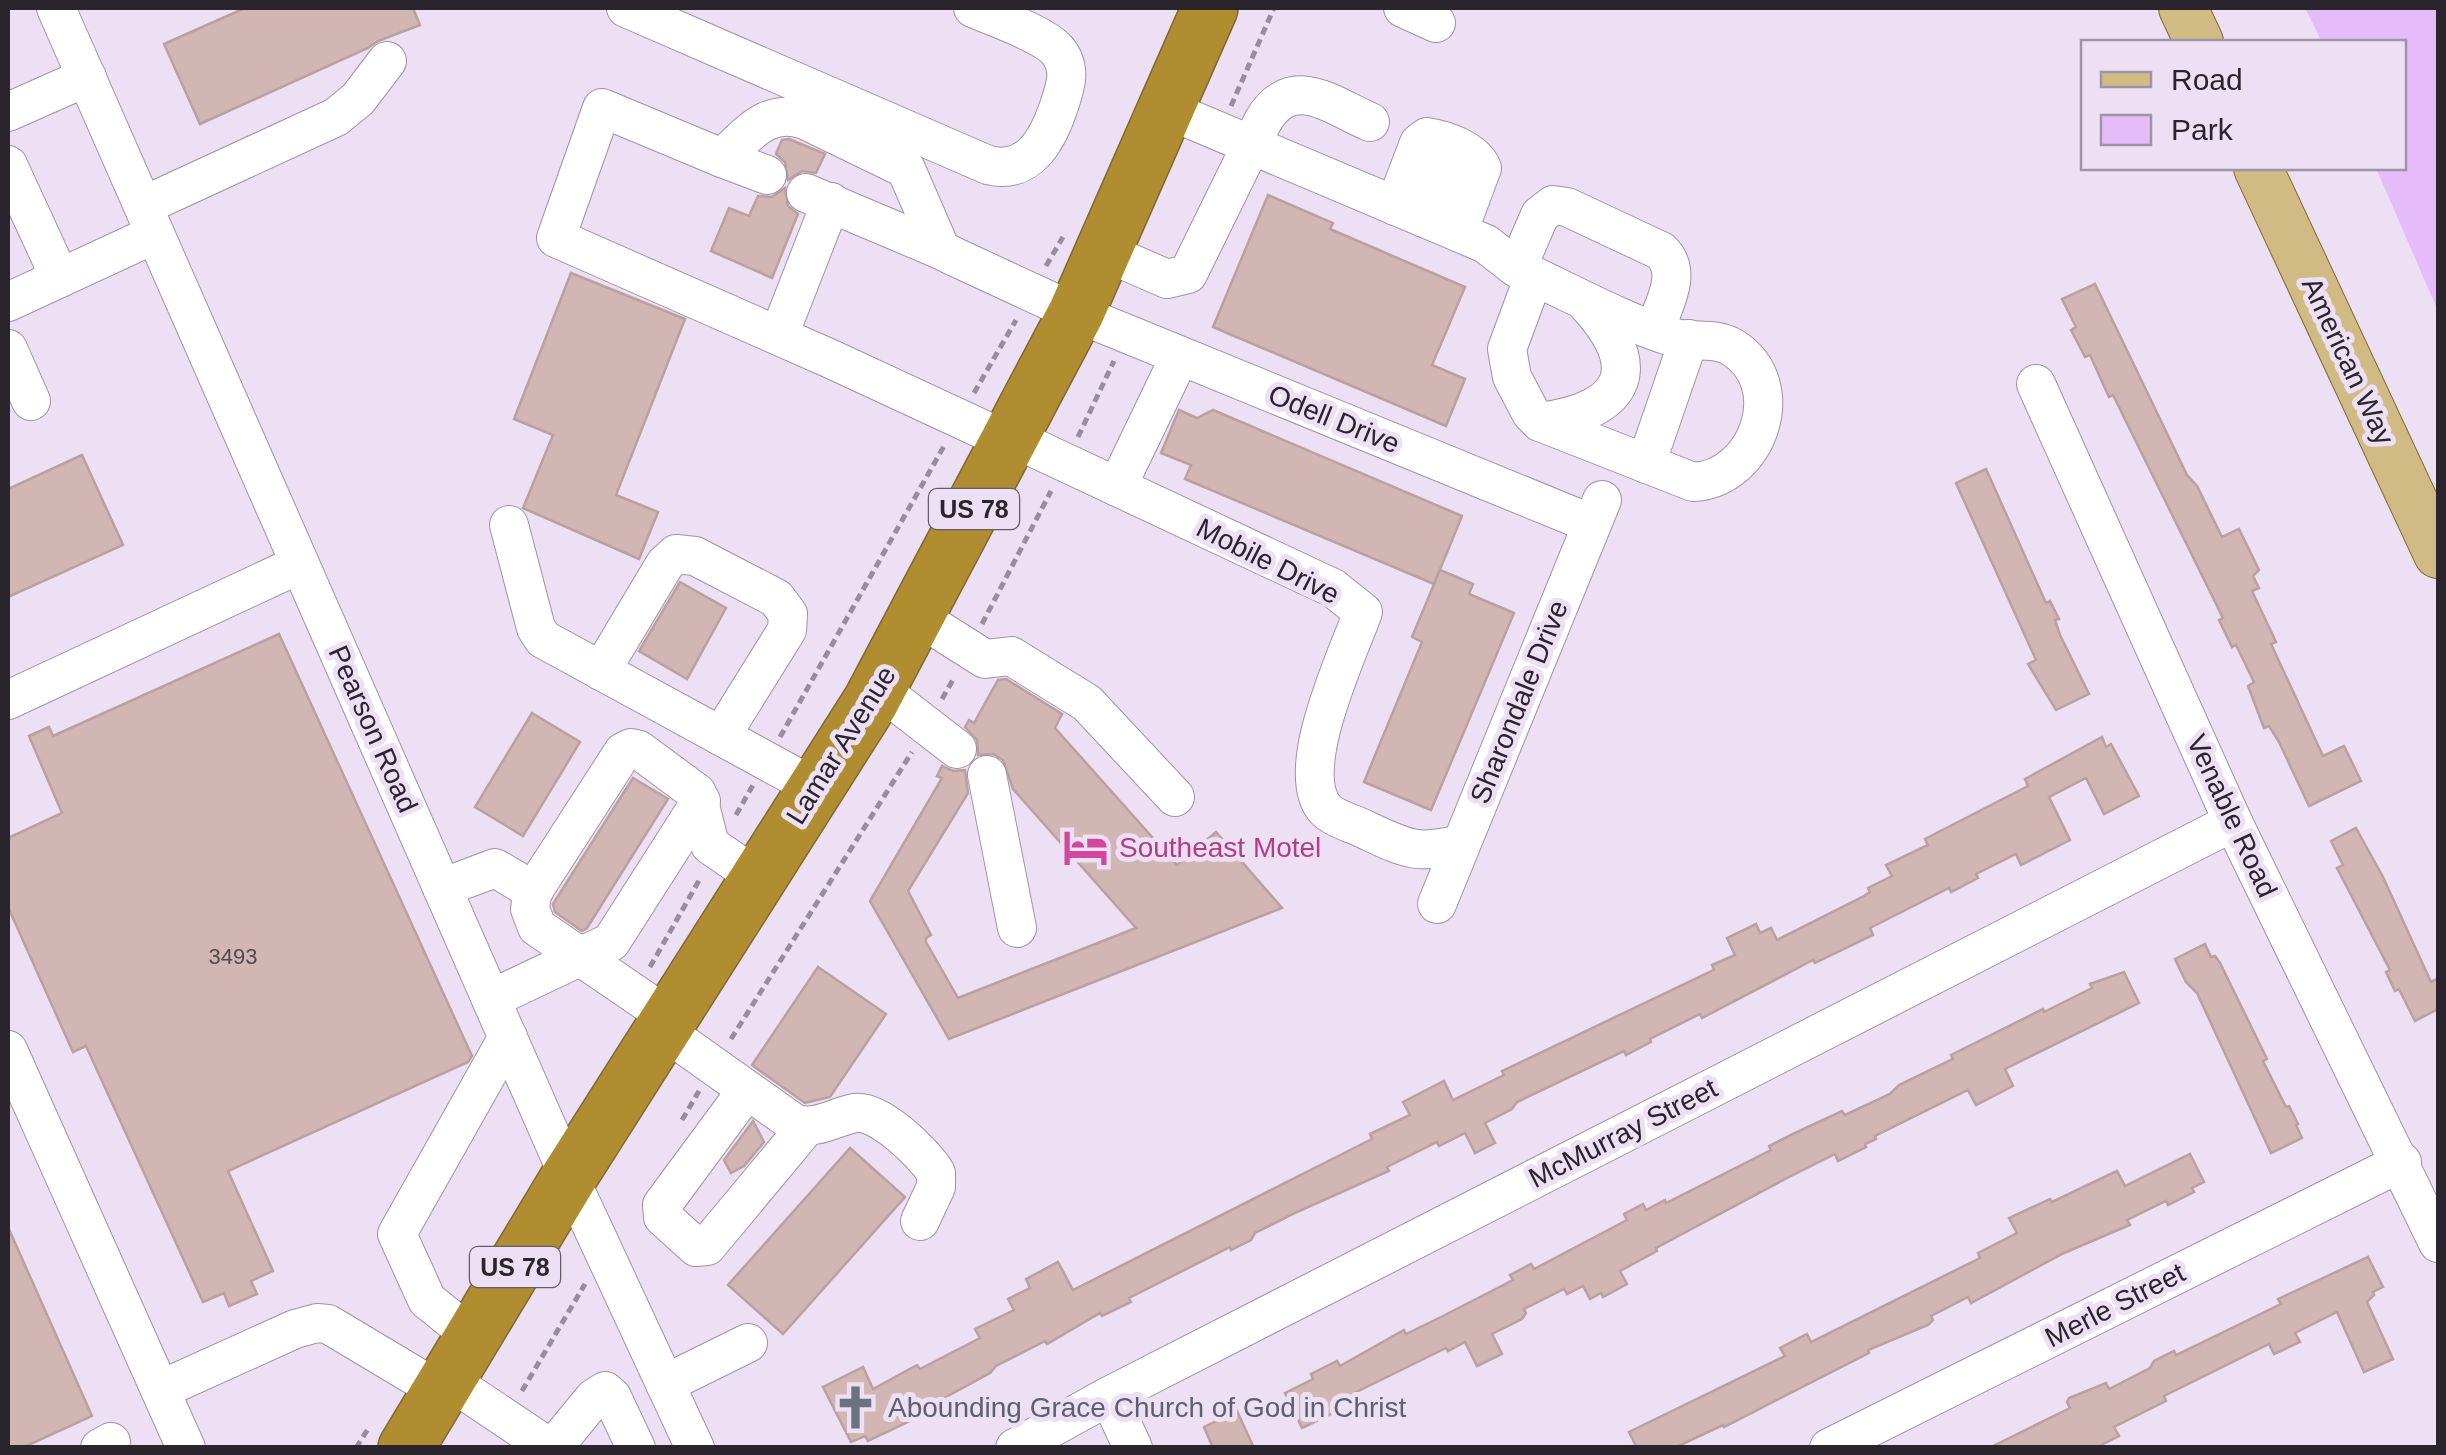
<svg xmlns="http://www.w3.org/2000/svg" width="2446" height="1455" viewBox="0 0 2446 1455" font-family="Arial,sans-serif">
  <rect width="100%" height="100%" fill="#eddff4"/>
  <polygon fill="#e6bbfa" points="2305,8 2438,8 2438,311 2376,168 2404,168 2404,42 2322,42"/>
  <g fill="#d2b6b4" stroke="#baa09e" stroke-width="2.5">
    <polygon points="245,8 413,8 420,25 378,41 368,48 200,124 164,44"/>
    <polygon points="789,139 825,154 816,173 802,171 788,180 785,162 776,154 782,140"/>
    <polygon points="785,188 788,206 798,214 772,278 711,251 729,208 749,216 758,196 772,197"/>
    <polygon points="1268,195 1333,223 1330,229 1465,287 1432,365 1465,379 1446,426 1213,327"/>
    <polygon points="571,273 685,319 616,495 658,512 639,559 523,508 553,435 514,419"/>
    <polygon points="2095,284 2187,475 2197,486 2222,537 2239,529 2259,570 2253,576 2259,588 2252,591 2276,642 2271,644 2323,756 2344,746 2361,781 2309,806 2279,742 2269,726 2264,728 2248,686 2254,682 2236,645 2232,647 2219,620 2223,618 2113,395 2109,397 2090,355 2085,357 2071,330 2076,327 2062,299"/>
    <polygon points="1179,410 1197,418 1213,410 1462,516 1434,584 1185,479 1191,465 1161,453"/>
    <polygon points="82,455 123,545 8,597 8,489"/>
    <polygon points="1986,469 2046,603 2050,601 2059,619 2055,620 2060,635 2089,694 2056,710 2028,664 2036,660 1956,483"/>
    <polygon points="1440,570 1473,584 1469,594 1514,613 1431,810 1364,782 1422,642 1412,637"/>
    <polygon points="680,582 726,608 687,679 639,651"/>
    <polygon points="279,634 472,1056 468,1062 228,1171 273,1271 251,1281 257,1294 229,1306 224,1293 203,1302 86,1046 73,1052 8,907 8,838 62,813 29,736 49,727 53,736"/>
    <polygon points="1006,679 1062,714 1055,728 1177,865 1216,832 1282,908 949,1039 870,901 942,778 937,776 942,766 953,771 965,770 968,793 908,891 931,935 926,938 926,942 958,998 1136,928 1013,789 1003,760 993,754 978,755 977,740 965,727 969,720 974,723 998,680"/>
    <polygon points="532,713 580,742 523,836 475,807"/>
    <polygon points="2102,737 2106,747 2111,744 2139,796 2104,814 2086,778 2049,797 2070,840 2021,865 2016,854 1976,874 1978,878 1951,892 1949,888 1870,928 1873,935 1815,963 1813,960 1702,1018 1700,1014 1650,1039 1651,1042 1626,1055 1624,1051 1517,1102 1512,1109 1485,1123 1495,1143 1475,1153 1465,1133 1439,1146 1437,1142 1387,1167 1389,1171 1297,1212 1255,1233 1251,1240 1231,1250 1230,1247 1129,1298 1131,1302 1102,1316 1100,1313 1047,1344 1045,1341 996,1366 990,1373 926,1408 927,1412 908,1422 868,1441 865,1436 851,1442 823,1387 863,1367 873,1389 917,1365 920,1369 980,1338 975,1329 1014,1310 1008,1299 1030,1288 1026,1279 1058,1262 1073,1290 1372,1139 1370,1134 1410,1115 1403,1102 1444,1081 1453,1100 1504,1075 1502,1071 1714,970 1712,965 1735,955 1727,938 1756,924 1760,933 1771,928 1777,940 1864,896 1870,892 1868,888 1892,876 1886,865 1928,845 1925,839 2028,786 2025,779"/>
    <polygon points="633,778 668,799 587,928 582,931 555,912 553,904"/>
    <polygon points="2356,828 2383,877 2431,982 2438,978 2438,1009 2415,1021 2399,989 2395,991 2386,972 2390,970 2337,868 2343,865 2331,841"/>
    <polygon points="2205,944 2211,957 2215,956 2220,963 2267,1059 2263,1061 2286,1107 2289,1106 2298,1124 2296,1125 2302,1138 2271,1153 2197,993 2186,982 2175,959"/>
    <polygon points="818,967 886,1014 830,1097 805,1103 752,1065"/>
    <polygon points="2124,972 2139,1003 2005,1069 2013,1086 1976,1105 1968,1090 1875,1136 1876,1139 1865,1144 1866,1147 1838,1161 1835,1154 1787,1178 1656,1248 1657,1251 1620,1271 1627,1284 1603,1297 1601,1293 1590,1299 1583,1286 1567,1294 1564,1289 1524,1309 1526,1313 1522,1319 1492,1334 1502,1354 1477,1366 1465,1342 1448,1351 1446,1348 1334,1403 1337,1411 1302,1428 1285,1393 1313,1379 1311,1374 1337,1361 1340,1366 1404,1330 1406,1334 1443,1316 1513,1280 1510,1275 1531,1264 1534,1269 1627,1220 1624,1214 1643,1204 1646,1210 1665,1200 1666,1203 1771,1150 1769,1146 1795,1133 1842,1111 1845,1115 1890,1094 1899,1085 1953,1059 1951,1055 2043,1009 2044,1012 2092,988 2090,984"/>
    <polygon points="753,1121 764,1142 744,1166 731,1173 724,1160"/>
    <polygon points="850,1148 905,1197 783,1334 728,1285"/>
    <polygon points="2190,1154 2204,1182 2192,1188 2194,1192 2168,1205 2166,1201 2127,1220 2130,1225 2064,1253 1971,1303 1968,1297 1931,1316 1933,1320 1928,1325 1868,1350 1869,1353 1724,1427 1723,1425 1674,1448 1637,1448 1629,1432 1785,1356 1780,1348 1807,1334 1811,1342 1980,1258 1978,1253 2017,1233 2009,1218 2050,1199 2052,1202 2117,1171 2125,1186"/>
    <polygon points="8,1227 92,1416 22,1448 8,1448"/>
    <polygon points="2368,1257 2383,1287 2373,1292 2374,1295 2367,1302 2393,1359 2364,1372 2337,1312 2295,1333 2300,1342 2274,1354 2269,1344 2164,1396 2166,1401 2114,1427 2119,1436 2095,1448 1989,1448 2070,1408 2067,1402 2069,1398 2106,1383 2109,1389 2150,1368 2154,1361 2174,1351 2176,1355 2242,1323 2281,1304 2278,1299"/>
    <polygon points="1237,1411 1254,1448 1213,1448 1204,1427"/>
  </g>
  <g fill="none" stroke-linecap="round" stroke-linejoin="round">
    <defs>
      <g id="minor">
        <polyline points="56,8 569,1177 695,1448"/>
        <path d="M626,8l362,157c40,10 59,-24 70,-56 7,-21 15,-40 -1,-59 -15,-17 -62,-32 -84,-42"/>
        <polyline points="1403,8 1436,23"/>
        <path d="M1166,109l320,135 28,22 3,2c48,22 106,54 155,69 20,7 40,-1 60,10 60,37 26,132 -39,135l-153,-60 -9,-9 -19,-36 -5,-28 27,-73"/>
        <polyline points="8,112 87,77"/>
        <polyline points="722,158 767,175"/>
        <polyline points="8,165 60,278"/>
        <polyline points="806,193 941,250"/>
        <polyline points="143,206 336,117 358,99 387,61"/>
        <path d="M1395,206l24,-63 8,-6c19,3 47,13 55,31l-24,64"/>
        <polyline points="1424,218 1454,146"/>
        <path d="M1103,251l64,28 21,-5 75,-153c29,-49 68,-16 107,1"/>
        <path d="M1517,268l23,-53 13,-10 14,2 94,44c23,22 2,54 -6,79"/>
        <polyline points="8,302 155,234"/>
        <polyline points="779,335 831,202"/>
        <polyline points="8,349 31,401"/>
        <polyline points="2036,384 2233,822 2438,1243"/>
        <path d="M1540,422c88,-12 106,-55 45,-120"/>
        <path d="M1013,438l320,150 30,24c-16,44 -71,159 -38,197 9,10 30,15 41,21 41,19 50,25 95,14"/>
        <path d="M1010,442l-179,-83 -275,-121 46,-130 120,50c27,-24 45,-51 83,-38l101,49 35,81 12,6 123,57 516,211"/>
        <polyline points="1646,464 1689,339"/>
        <polyline points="1117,487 1180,356"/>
        <polyline points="509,525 536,628 543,639 816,788"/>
        <polyline points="917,616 985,659 1011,656 1087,703 1175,797"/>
        <polyline points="601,671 665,564 676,554 695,556 776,598 788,614 787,630 721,736"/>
        <polyline points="878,688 957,749"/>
        <polyline points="8,700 300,564"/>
        <polyline points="987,775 1017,928"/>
        <polyline points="442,888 495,868 534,891"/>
        <polyline points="1437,904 1602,500"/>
        <polyline points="491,999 611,942 701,801"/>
        <polyline points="670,1018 537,927 530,909 532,893 623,752 631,748 639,750 697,793 710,845 758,878"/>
        <path d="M663,1030l131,93c22,8 40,-6 61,-10 23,-4 69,40 81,60v14l-16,34"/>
        <polyline points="8,1050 186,1448"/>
        <polyline points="747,1090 662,1205 663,1217 696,1247 707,1246 806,1127"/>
        <polyline points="473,1337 427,1300 397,1234 508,1037"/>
        <polyline points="447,1379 550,1448"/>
        <polyline points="665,1384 748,1343"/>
        <polyline points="160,1390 295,1329 317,1323 328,1324 440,1391"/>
        <polyline points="1109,1396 1133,1448"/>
        <polyline points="100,1448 111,1442"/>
        <polyline points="553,1448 594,1398 605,1391 612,1397 636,1448"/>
        <polyline points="1015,1448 1109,1396 2233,822"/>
        <polyline points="1829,1448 2402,1162"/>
      </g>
      <g id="major">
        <polyline points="2183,8 2199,42"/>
        <polyline points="2258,168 2438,554"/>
      </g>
      <polyline id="highway" points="406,1448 569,1177 871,701 1076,313 1210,8"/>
    </defs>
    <use href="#minor" stroke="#9f92a5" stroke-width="40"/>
    <use href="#major" stroke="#826830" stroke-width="50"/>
    <use href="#highway" stroke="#826830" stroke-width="58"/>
    <g stroke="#978d9c" stroke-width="5" stroke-dasharray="8 5" stroke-linecap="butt">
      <polyline points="1231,106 1274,8"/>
      <polyline points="1046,266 1063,237"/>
      <polyline points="974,393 1016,320"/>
      <polyline points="1078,437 1114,361"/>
      <polyline points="982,624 1051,491"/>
      <polyline points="942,699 954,678"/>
      <polyline points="780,737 944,446"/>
      <polyline points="736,815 753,785"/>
      <polyline points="650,967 701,877"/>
      <polyline points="731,1039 912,752"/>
      <polyline points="682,1120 699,1091"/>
      <polyline points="522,1391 585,1284"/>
      <polyline points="356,1448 368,1429"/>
    </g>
    <use href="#minor" stroke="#fff" stroke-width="38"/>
    <use href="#major" stroke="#d0bb84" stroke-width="48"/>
    <use href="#highway" stroke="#b18d32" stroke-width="55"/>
  </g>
  <defs>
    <symbol id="hotel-bare" viewBox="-9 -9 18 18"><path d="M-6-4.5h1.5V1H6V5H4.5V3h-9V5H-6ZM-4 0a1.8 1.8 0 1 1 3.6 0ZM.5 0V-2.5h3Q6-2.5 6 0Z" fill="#d1479c" stroke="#eddff4" stroke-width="2.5" paint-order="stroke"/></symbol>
    <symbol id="church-bare" viewBox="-9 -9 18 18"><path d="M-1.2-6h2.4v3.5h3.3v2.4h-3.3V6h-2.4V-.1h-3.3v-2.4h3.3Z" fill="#6b7280" stroke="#eddff4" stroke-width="2.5" paint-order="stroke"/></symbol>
  </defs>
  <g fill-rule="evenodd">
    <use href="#hotel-bare" x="1054" y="816" width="63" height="63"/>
    <use href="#church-bare" x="824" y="1376" width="63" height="63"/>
  </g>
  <g text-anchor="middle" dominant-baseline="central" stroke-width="10" stroke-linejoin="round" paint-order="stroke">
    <g font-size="22" fill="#54484e">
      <text x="233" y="956">3493</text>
    </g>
    <g fill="#eddff4" stroke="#645c68" stroke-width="2.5">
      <rect x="929" y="489" width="90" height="40" rx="8"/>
      <rect x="470" y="1247" width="90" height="40" rx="8"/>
    </g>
    <g font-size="25" font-weight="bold" fill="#2a242c">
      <text x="974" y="509">US 78</text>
      <text x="515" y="1267">US 78</text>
    </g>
    <g font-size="28" fill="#2a242c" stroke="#eddff4">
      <text transform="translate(2348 361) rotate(65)">American Way</text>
      <text transform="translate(1334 419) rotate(22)">Odell Drive</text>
      <text transform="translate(1268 561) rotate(27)">Mobile Drive</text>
      <text transform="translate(1519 702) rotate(-68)">Sharondale Drive</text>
      <text transform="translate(373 729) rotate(66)">Pearson Road</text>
      <text transform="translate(841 745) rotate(-58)">Lamar Avenue</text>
      <text transform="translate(2232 816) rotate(65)">Venable Road</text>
      <text transform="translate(1623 1133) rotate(-27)">McMurray Street</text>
      <text transform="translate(2115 1305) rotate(-27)">Merle Street</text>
    </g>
    <g font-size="28" fill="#b23c85" stroke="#eddff4" text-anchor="start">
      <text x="1119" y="847">Southeast Motel</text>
    </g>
    <g font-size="28" fill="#5b616d" stroke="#eddff4" text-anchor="start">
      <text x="888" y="1407">Abounding Grace Church of God in Christ</text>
    </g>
  </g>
  <rect width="2446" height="1455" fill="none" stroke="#2a242c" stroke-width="20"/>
  <rect x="2081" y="40" width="325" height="130" fill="#eddff4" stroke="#9f94a4" stroke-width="2.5"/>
  <rect x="2101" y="72" width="50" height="15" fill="#d0bb84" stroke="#9f94a4" stroke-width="2.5"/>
  <text x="2171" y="90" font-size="30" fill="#2a242c">Road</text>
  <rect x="2101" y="115" width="50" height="30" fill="#e6bbfa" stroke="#9f94a4" stroke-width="2.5"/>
  <text x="2171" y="140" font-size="30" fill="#2a242c">Park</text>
</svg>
